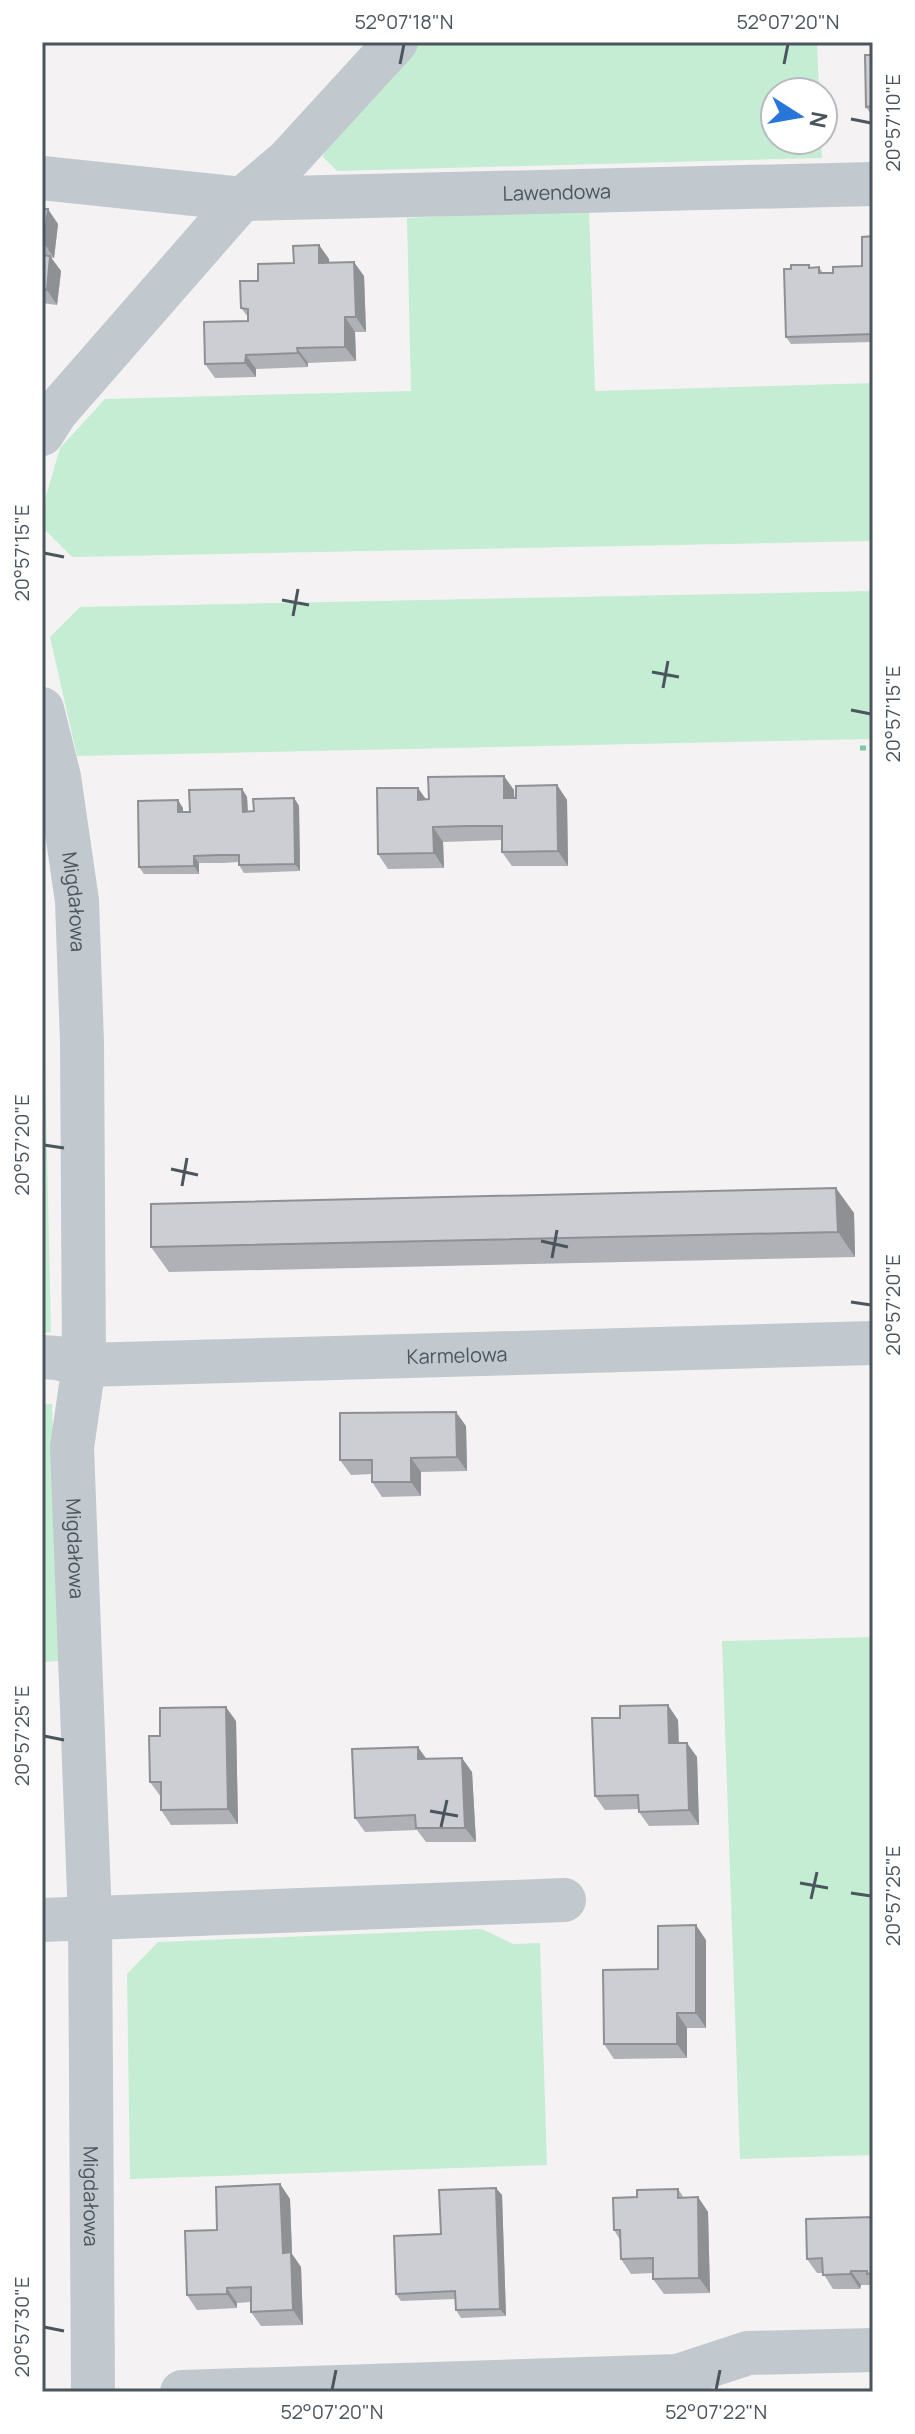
<svg xmlns="http://www.w3.org/2000/svg" width="915" height="2434" viewBox="0 0 915 2434" font-family="Manrope,sans-serif">
  <rect width="100%" height="100%" fill="#f4f2f2"/>
  <g fill="#c5edd4">
    <polygon points="413,42 817,42 819,92 775,92 775,140 821,140 822,158 337,171 323,157 329,134"/>
    <polygon points="589,208 595,391 873,383 873,541 72,557 43,528 46,496 60,448 105,399 411,391 407,218"/>
    <polygon points="873,591 873,739 77,756 50,637 80,607"/>
    <polygon points="42,929 51,1332 42,1333"/>
    <polygon points="42,1404 52,1404 60,1661 42,1662"/>
    <polygon points="873,1637 873,2155 740,2159 722,1641"/>
    <polygon points="482,1929 513,1944 540,1943 547,2165 130,2179 127,1974 158,1942"/>
  </g>
  <g fill="none" stroke-linecap="round" stroke-linejoin="round">
    <polyline stroke="#7fc8a4" stroke-width="5" stroke-dasharray="6 4" stroke-linecap="butt" points="860,748 873,748"/>
    <g stroke="#c1c9cf" stroke-width="44">
      <path id="s1" d="M42,178l200,21 631,-15"/>
      <polyline points="42,434 56,412 242,199 287,161 396,42"/>
      <path id="s2" d="M42,709l17,68 18,124 5,141 2,323 -12,82 18,472 3,473"/>
      <path id="s3" d="M42,1357l15,1 27,7 789,-22"/>
      <polyline points="42,1920 564,1900"/>
      <polyline points="182,2392 678,2376 748,2353 873,2350"/>
    </g>
  </g>
  <g fill="#afb1b6">
    <polygon points="873,55 873,117 866,107"/>
    <polygon points="42,209 58,224 54,258 51,258 61,271 57,305 42,303"/>
    <polygon points="873,236 873,342 791,344 786,337 809,265 811,268 819,267 823,273 833,273 862,266"/>
    <polygon points="319,245 329,259 329,262 364,276 366,332 355,332 356,361 308,363 308,367 256,369 256,377 215,378 205,364 248,321 248,317 241,308 258,281 294,263"/>
    <polygon points="557,785 567,800 568,866 512,866 502,852 502,840 443,842 444,868 388,869 378,854 426,799 514,790 514,798"/>
    <polygon points="242,789 247,797 248,811 254,811 294,798 299,806 300,871 244,873 239,865 239,862 223,863 199,863 199,874 144,874 139,867 183,808 183,812 190,812"/>
    <polygon points="854,1213 855,1257 169,1272 151,1247"/>
    <polygon points="466,1426 467,1471 421,1472 421,1496 382,1497 372,1482 372,1474 351,1475 340,1460"/>
    <polygon points="678,1720 679,1743 697,1757 699,1825 649,1826 639,1812 639,1809 605,1810 595,1796"/>
    <polygon points="236,1721 238,1824 171,1825 161,1810 161,1797 150,1782"/>
    <polygon points="426,1759 472,1772 476,1842 426,1842 417,1830 365,1832 355,1818"/>
    <polygon points="706,1940 706,2028 687,2028 687,2058 614,2059 604,2044 658,1969"/>
    <polygon points="280,2184 290,2199 292,2254 301,2267 303,2325 261,2326 251,2312 251,2302 237,2303 237,2308 197,2310 187,2295 217,2230"/>
    <polygon points="678,2189 684,2198 698,2197 708,2212 710,2293 664,2294 653,2279 653,2273 631,2274 621,2259 620,2240 614,2230 637,2197"/>
    <polygon points="502,2195 506,2316 461,2318 456,2310 455,2299 401,2301 396,2294 441,2234"/>
    <polygon points="873,2217 873,2285 861,2285 860,2289 833,2289 823,2273 817,2273 807,2259"/>
  </g>
  <g fill="#8f9094">
    <polygon points="48,209 58,224 54,258 44,243"/>
    <polygon points="319,245 329,259 330,277 319,263"/>
    <polygon points="50,256 61,271 57,305 47,290"/>
    <polygon points="354,262 364,276 366,332 356,317"/>
    <polygon points="345,317 355,332 356,361 345,347"/>
    <polygon points="297,348 308,363 308,367 298,353"/>
    <polygon points="246,355 256,369 256,377 245,363"/>
    <polygon points="504,776 514,790 515,812 504,798"/>
    <polygon points="557,785 567,800 568,866 558,851"/>
    <polygon points="418,788 428,802 418,800"/>
    <polygon points="242,789 247,797 248,819 243,812"/>
    <polygon points="294,798 299,806 300,871 295,864"/>
    <polygon points="178,800 183,808 183,820 178,812"/>
    <polygon points="433,827 443,842 444,868 434,853"/>
    <polygon points="194,856 199,863 199,874 194,866"/>
    <polygon points="836,1188 854,1213 855,1257 838,1232"/>
    <polygon points="456,1412 466,1426 467,1471 457,1457"/>
    <polygon points="411,1458 421,1472 421,1496 411,1482"/>
    <polygon points="668,1705 678,1720 679,1758 669,1743"/>
    <polygon points="226,1707 236,1721 238,1824 228,1809"/>
    <polygon points="687,1743 697,1757 699,1825 689,1810"/>
    <polygon points="418,1747 428,1761 418,1759"/>
    <polygon points="462,1758 472,1772 476,1842 465,1828"/>
    <polygon points="696,1925 706,1940 706,2028 696,2013"/>
    <polygon points="677,2013 687,2028 687,2058 677,2044"/>
    <polygon points="280,2184 290,2199 292,2254 301,2267 303,2325 293,2310 283,2253"/>
    <polygon points="496,2188 502,2195 506,2316 500,2309"/>
    <polygon points="698,2197 708,2212 710,2293 699,2278"/>
    <polygon points="851,2271 861,2285 860,2289 850,2274"/>
    <polygon points="227,2288 237,2303 237,2308 227,2294"/>
  </g>
  <g fill="#ccced4" stroke="#8f9094" stroke-width="2">
    <polygon points="865,55 873,55 873,106 866,107"/>
    <polygon points="42,209 48,209 44,243 42,243"/>
    <polygon points="873,236 873,334 786,337 784,269 791,269 791,265 809,265 809,268 819,267 819,273 833,273 833,267 862,266 862,237"/>
    <polygon points="319,245 319,263 354,262 356,317 345,317 345,347 297,348 298,353 246,355 245,363 205,364 204,322 248,321 248,309 241,308 240,281 258,281 258,264 294,263 293,246"/>
    <polygon points="42,255 50,256 47,290 42,289"/>
    <polygon points="504,776 504,798 516,798 516,786 557,785 558,851 502,852 502,826 467,826 433,827 434,853 378,854 377,788 418,788 418,800 429,799 428,777"/>
    <polygon points="242,789 243,812 254,811 253,799 294,798 295,864 239,865 239,855 218,855 194,856 194,866 139,867 138,801 178,800 178,812 190,812 189,790"/>
    <polygon points="836,1188 838,1232 151,1247 151,1204"/>
    <polygon points="456,1412 457,1457 411,1458 411,1482 372,1482 372,1460 340,1460 340,1413"/>
    <polygon points="668,1705 669,1743 687,1743 689,1810 639,1812 638,1795 595,1796 592,1718 620,1718 620,1706"/>
    <polygon points="226,1707 228,1809 161,1810 161,1782 150,1782 149,1736 160,1736 160,1708"/>
    <polygon points="418,1747 418,1759 462,1758 465,1828 416,1828 415,1815 355,1818 352,1749"/>
    <polygon points="696,1925 696,2013 677,2013 677,2044 604,2044 603,1970 658,1969 658,1926"/>
    <polygon points="280,2184 283,2253 291,2252 293,2310 251,2312 251,2287 227,2288 227,2294 187,2295 185,2231 217,2230 216,2187"/>
    <polygon points="496,2188 500,2309 456,2310 455,2291 396,2294 394,2236 441,2234 439,2190"/>
    <polygon points="678,2189 678,2198 698,2197 699,2278 653,2279 653,2258 621,2259 620,2230 614,2230 613,2198 637,2197 637,2190"/>
    <polygon points="873,2217 873,2273 867,2274 867,2271 851,2271 850,2274 823,2275 822,2258 807,2259 806,2219"/>
  </g>
  <path fill="none" stroke="#4b555e" stroke-width="3" d="M400,64l4,-20M784,64l4,-20M851,119l20,4M44,553l20,4M282,600l27,5M293,616l5,-27M652,672l27,5M663,688l5,-27M851,710l20,4M44,1145l20,3M171,1169l27,6M182,1186l5,-28M541,1241l27,6M552,1258l5,-28M851,1302l20,3M44,1736l20,4M430,1811l28,5M441,1827l6,-27M800,1883l28,5M851,1893l20,3M811,1899l6,-27M44,2327l20,4M332,2390l4,-20M716,2390l4,-20"/>
  <g text-anchor="middle" dominant-baseline="central" stroke-width="6" stroke-linejoin="round" paint-order="stroke">
    <g font-size="20" fill="#4b555e" stroke="#fff">
      <text stroke="none"><textPath href="#s1" startOffset="516">Lawendowa</textPath></text>
      <text stroke="none"><textPath href="#s2" startOffset="196">Migdałowa</textPath></text>
      <text stroke="none"><textPath href="#s3" startOffset="416">Karmelowa</textPath></text>
      <text stroke="none"><textPath href="#s2" startOffset="844">Migdałowa</textPath></text>
      <text stroke="none"><textPath href="#s2" startOffset="1492">Migdałowa</textPath></text>
    </g>
  </g>
  <rect width="915" height="2434" fill="none" stroke="#ffffff" stroke-width="88"/>
  <g transform="translate(799 116) rotate(101)"><circle r="38" fill="#ffffff" stroke="#b7bbbf" stroke-width="2"/>
  <path d="M0-6L14 30L0 20L-14 30Z" fill="#2876d7"/>
  <text y="-12" font-size="22" font-weight="bold" text-anchor="middle" fill="#4b555e">N</text>
  </g>
  <rect x="44" y="44" width="827" height="2346" fill="none" stroke="#4b555e" stroke-width="3"/>
  <g font-size="20" text-anchor="middle" fill="#4b555e">
    <text x="404" y="29">52°07'18"N</text>
    <text x="788" y="29">52°07'20"N</text>
    <text transform="translate(893 123) rotate(-90)" y="7">20°57'10"E</text>
    <text transform="translate(22 553) rotate(-90)" y="7">20°57'15"E</text>
    <text transform="translate(893 714) rotate(-90)" y="7">20°57'15"E</text>
    <text transform="translate(22 1145) rotate(-90)" y="7">20°57'20"E</text>
    <text transform="translate(893 1305) rotate(-90)" y="7">20°57'20"E</text>
    <text transform="translate(22 1736) rotate(-90)" y="7">20°57'25"E</text>
    <text transform="translate(893 1896) rotate(-90)" y="7">20°57'25"E</text>
    <text transform="translate(22 2327) rotate(-90)" y="7">20°57'30"E</text>
    <text x="332" y="2419">52°07'20"N</text>
    <text x="716" y="2419">52°07'22"N</text>
  </g>
</svg>
